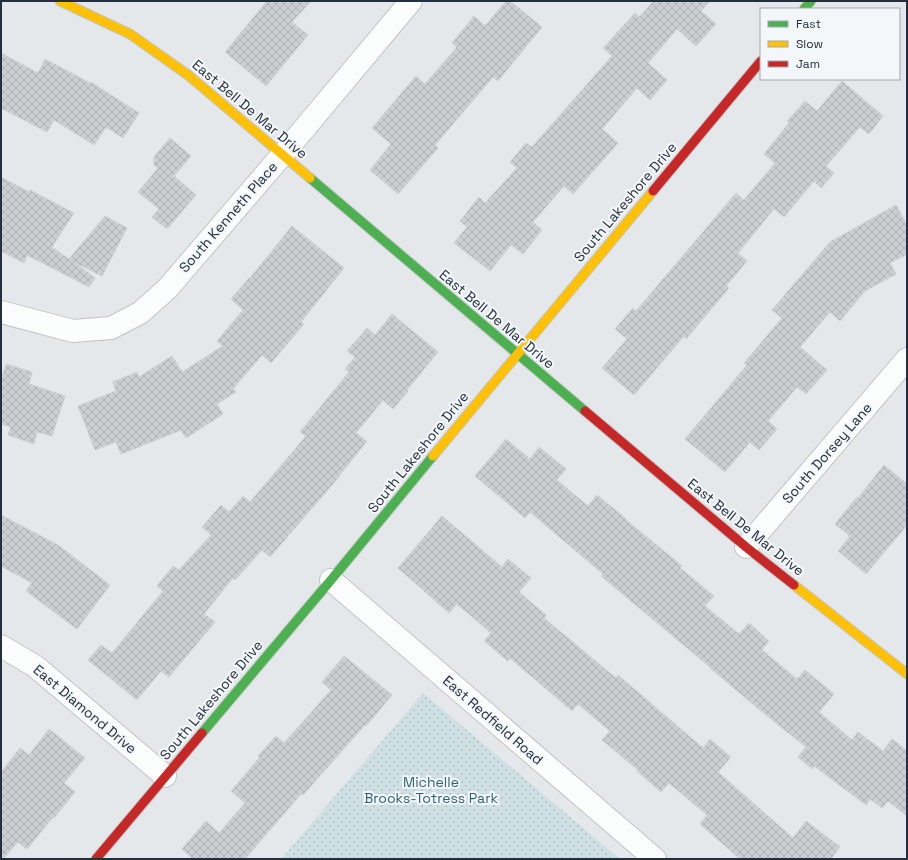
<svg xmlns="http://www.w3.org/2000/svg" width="908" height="860" viewBox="0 0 908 860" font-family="'Space Grotesk',sans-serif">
  <defs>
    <pattern id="park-dots" width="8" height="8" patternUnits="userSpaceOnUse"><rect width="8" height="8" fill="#cee0e4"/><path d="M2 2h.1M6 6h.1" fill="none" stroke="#b1c0c5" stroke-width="1.8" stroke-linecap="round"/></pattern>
    <pattern id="building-cross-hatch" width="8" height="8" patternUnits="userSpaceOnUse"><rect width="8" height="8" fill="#cccfd2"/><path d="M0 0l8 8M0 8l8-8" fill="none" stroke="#afb2b5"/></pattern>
  </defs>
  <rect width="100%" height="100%" fill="#e5e8eb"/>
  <polygon fill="url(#park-dots)" points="423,693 620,859 281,859"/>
  <g fill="url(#building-cross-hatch)" stroke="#ced1d4">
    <polygon points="267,1 311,1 292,22 308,35 266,86 225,52"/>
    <polygon points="506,1 510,1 542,27 498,81 493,77 435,145 438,148 398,194 370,170 391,144 372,128 416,76 425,84 457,47 452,43 474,16 485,26"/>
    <polygon points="654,1 710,1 701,11 716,24 696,46 677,29 648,63 667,80 650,100 637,88 602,129 618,143 573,194 564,186 533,222 542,230 523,254 511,245 490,271 454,243 467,227 460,221 479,197 485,203 517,168 510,162 526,143 532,147 612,56 603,48 635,13 639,17"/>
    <polygon points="1,53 38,73 45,59 90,83 91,82 139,113 123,138 106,127 94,145 54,120 47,132 1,108"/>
    <polygon points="842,81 883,116 869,134 860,127 826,166 834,173 821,188 814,181 784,217 774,209 738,253 747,261 726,286 729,288 686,339 684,336 634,395 602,368 627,339 615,329 633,308 636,311 736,193 744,200 775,163 764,154 789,123 787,121 805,101 817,111"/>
    <polygon points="170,138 191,156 174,176 196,195 167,229 152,217 159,209 138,192 158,168 154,165 154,157"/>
    <polygon points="1,177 29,192 30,190 74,213 52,247 69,259 105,216 127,228 102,276 73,262 95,278 89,287 27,255 24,263 1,251"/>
    <polygon points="896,205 907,225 907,254 890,263 896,274 865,291 840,321 830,312 800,347 827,370 806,394 797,387 768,421 777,429 759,450 750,442 725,472 685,439 747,365 744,363 782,318 772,310 830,242"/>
    <polygon points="292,226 344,268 301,322 304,324 271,363 262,355 233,389 236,392 217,404 223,414 186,438 181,430 121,454 116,442 95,450 78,406 116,391 113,382 137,372 139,377 172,356 182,372 223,346 217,341 243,310 231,299 249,278 250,278"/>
    <polygon points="392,314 438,352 407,390 408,391 393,409 383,400 356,433 367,441 339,476 339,477 270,557 262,550 235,580 233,578 204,614 215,622 169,677 161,671 137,700 88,660 101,645 112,653 163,591 157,586 173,566 179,570 211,535 202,527 221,505 229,512 243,496 250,502 306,436 300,432 349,372 345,369 355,357 347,351 367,328 375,335"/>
    <polygon points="6,364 32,372 29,384 65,396 52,436 37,432 34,444 8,435 11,427 1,424 1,380"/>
    <polygon points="506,439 530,459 539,447 566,469 557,480 588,506 597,495 625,518 625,519 682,566 680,568 714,596 705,606 739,634 749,623 769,641 762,650 797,679 805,670 834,694 819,712 852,740 858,732 883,751 892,739 907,751 907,816 888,801 882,808 870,799 866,805 814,766 812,769 798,757 806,747 761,711 710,668 711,668 601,576 603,574 530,512 525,518 475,476"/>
    <polygon points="884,465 907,484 907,525 866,574 838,551 850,536 835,524 857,497 858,498"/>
    <polygon points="1,515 58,545 110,585 77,629 26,591 32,583 1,566"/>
    <polygon points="442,516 502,567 508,559 531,578 519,592 546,615 544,618 616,678 618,675 703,748 710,739 731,757 718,772 793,838 806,821 840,847 831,859 740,859 700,824 707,815 669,783 661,792 637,771 638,770 602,740 610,731 578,704 572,711 510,658 508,661 484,641 491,633 457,604 449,613 398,568"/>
    <polygon points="344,656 392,695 366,726 365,725 303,795 301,794 245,859 193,859 182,849 206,821 219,833 245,803 231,791 260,757 258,756 276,736 284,743 331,690 322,682"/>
    <polygon points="49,729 85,758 64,783 75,792 54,818 53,817 27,849 18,842 3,859 1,859 1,772 20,748 29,755"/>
  </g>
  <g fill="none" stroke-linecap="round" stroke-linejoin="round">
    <defs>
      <g id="street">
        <polyline points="1,312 73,331 111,328 140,313 167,289 283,154 411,1"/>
        <polyline points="746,547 907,359"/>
        <polyline points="331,580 655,859"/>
        <polyline points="1,646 35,666 165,776"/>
      </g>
      <g id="fast">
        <polyline points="804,9 811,1"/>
        <polyline points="310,178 585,411"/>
        <polyline points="202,733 331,580 433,456"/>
      </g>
      <g id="slow">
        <polyline points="60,1 130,34 188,75 310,178"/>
        <polyline points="433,456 653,191"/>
        <polyline points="794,585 907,674"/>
      </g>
      <g id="jam">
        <polyline points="653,191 761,61"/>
        <polyline points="585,411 746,547 794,585"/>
        <polyline points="96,859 202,733"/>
      </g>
    </defs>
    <use href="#street" stroke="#c0c4c6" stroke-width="24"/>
    <use href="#fast" stroke="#c0c5c9" stroke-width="11"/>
    <use href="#slow" stroke="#c0c5c9" stroke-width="11"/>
    <use href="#jam" stroke="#c0c5c9" stroke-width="11"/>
    <use href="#street" stroke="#fbfcfc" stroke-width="22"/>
    <use href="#fast" stroke="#4caf50" stroke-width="9"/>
    <use href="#slow" stroke="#ffc107" stroke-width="9"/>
    <use href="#jam" stroke="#c62828" stroke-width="9"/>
  </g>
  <g text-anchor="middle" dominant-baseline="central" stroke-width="4" stroke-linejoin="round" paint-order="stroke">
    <g font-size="14" fill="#232e3e" stroke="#f4f7f9">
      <text transform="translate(250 109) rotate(40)">East Bell De Mar Drive</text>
      <text transform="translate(625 202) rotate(-50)">South Lakeshore Drive</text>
      <text transform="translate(228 217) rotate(-49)">South Kenneth Place</text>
      <text transform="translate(497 319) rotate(40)">East Bell De Mar Drive</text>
      <text transform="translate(418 452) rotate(-51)">South Lakeshore Drive</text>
      <text transform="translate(827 453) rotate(-49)">South Dorsey Lane</text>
      <text transform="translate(746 527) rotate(39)">East Bell De Mar Drive</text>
      <text transform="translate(211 700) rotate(-50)">South Lakeshore Drive</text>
      <text transform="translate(85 709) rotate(40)">East Diamond Drive</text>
      <text transform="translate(493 720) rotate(41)">East Redfield Road</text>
    </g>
    <g font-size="14" fill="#2d6375" stroke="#f4f7f9">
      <text x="431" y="782">Michelle<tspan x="431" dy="16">Brooks-Totress Park</tspan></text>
    </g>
  </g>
  <rect width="908" height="860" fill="none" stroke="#232e3e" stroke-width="4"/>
  <rect x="760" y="8" width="140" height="72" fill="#f4f7f9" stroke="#a0a7ae"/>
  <rect x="768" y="21" width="20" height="6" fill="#4caf50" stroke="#a0a7ae"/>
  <text x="796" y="28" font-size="12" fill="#232e3e">Fast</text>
  <rect x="768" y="41" width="20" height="6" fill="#ffc107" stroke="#a0a7ae"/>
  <text x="796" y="48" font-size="12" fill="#232e3e">Slow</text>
  <rect x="768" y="61" width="20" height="6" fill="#c62828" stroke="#a0a7ae"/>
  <text x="796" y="68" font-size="12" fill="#232e3e">Jam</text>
</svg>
